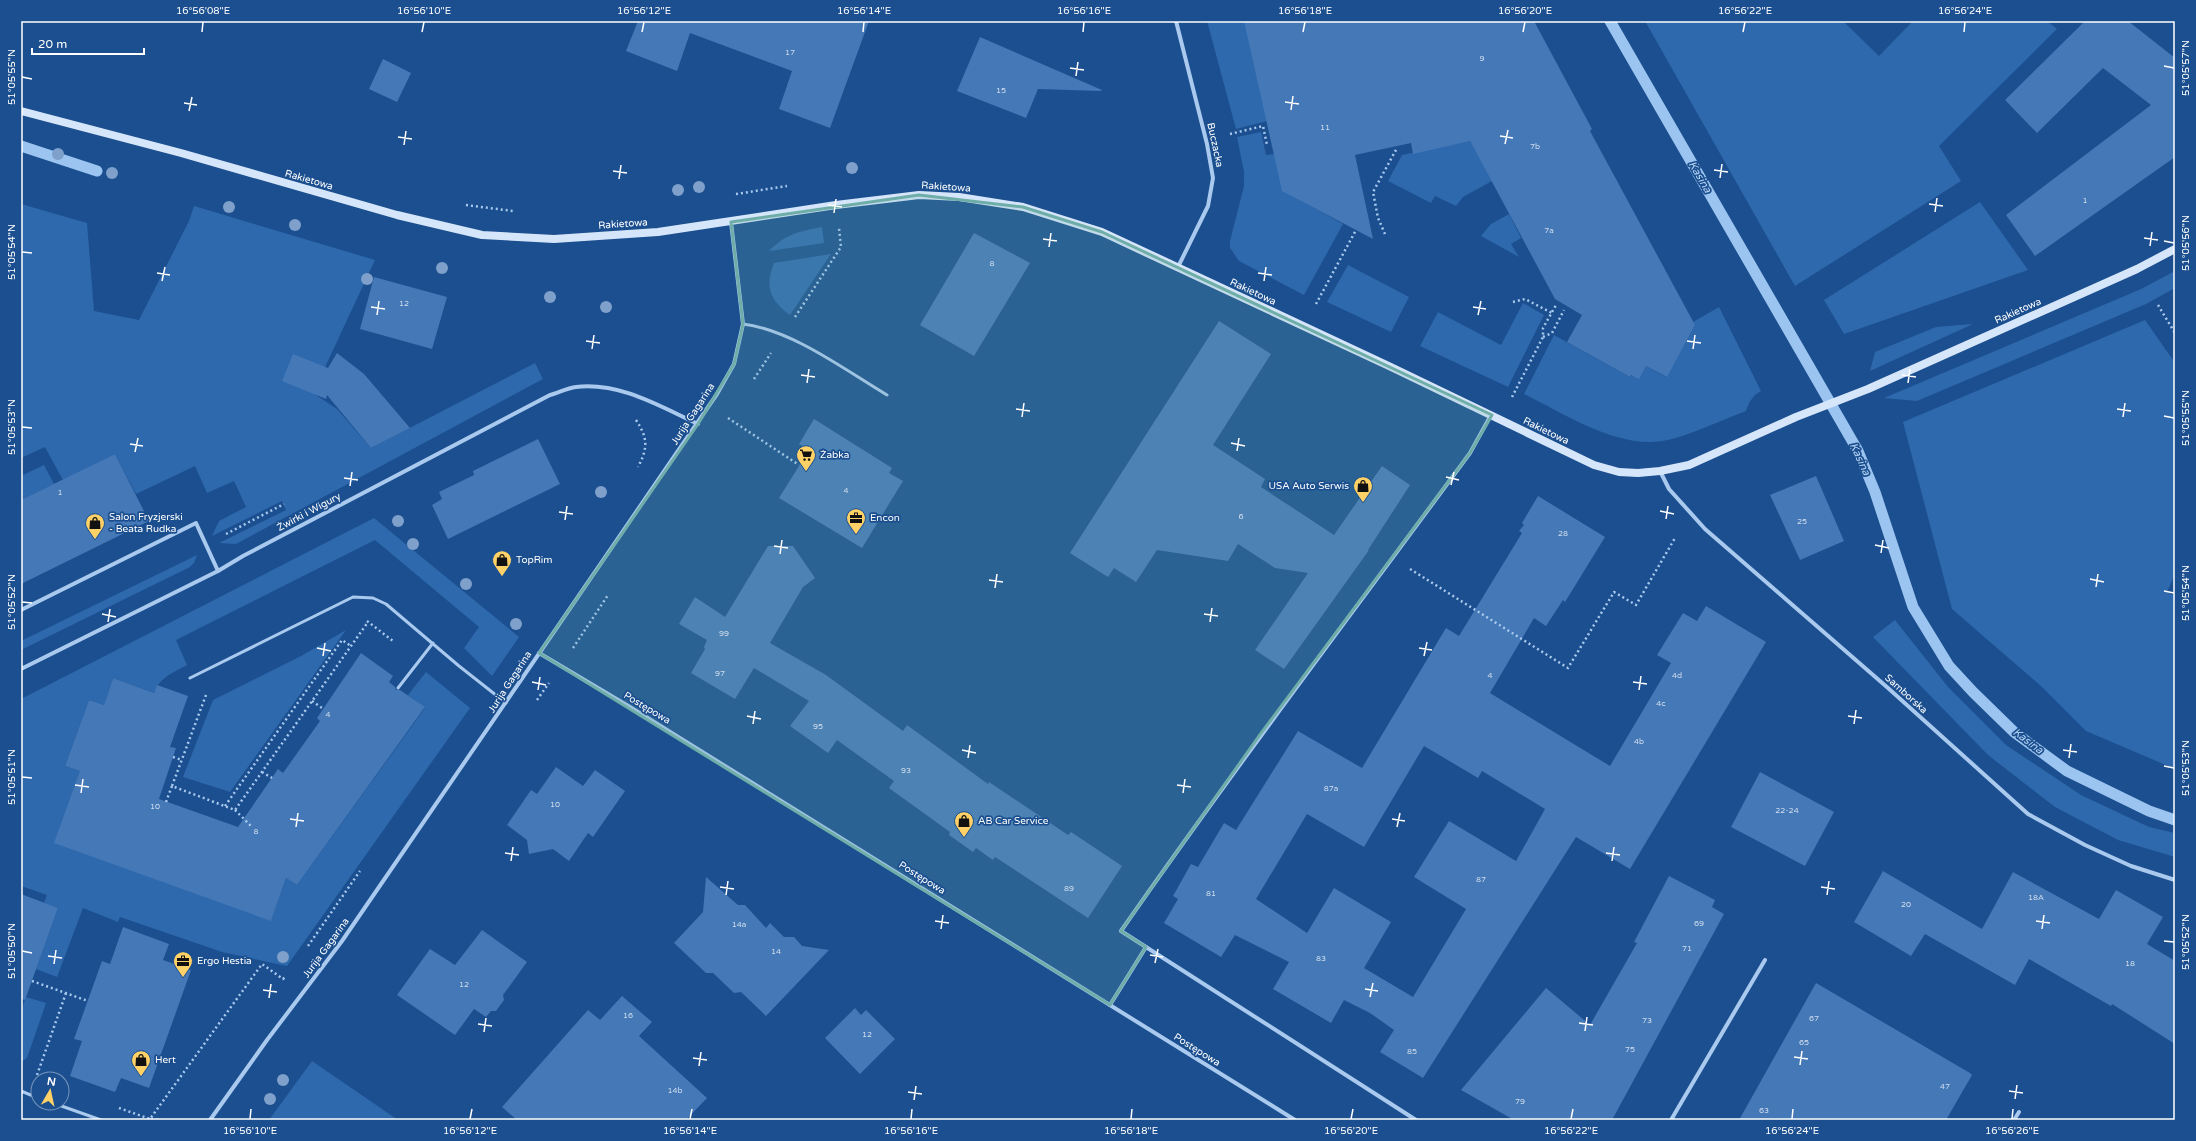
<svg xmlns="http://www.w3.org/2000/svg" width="2196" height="1141" viewBox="0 0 2196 1141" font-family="'Varela Round',sans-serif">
  <rect width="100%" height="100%" fill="#1b4f8f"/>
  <g fill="#2e69ad">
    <polygon points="1207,21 1245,21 1267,121 1236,129"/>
    <polygon points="1645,21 1843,21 1879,56 1913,21 2047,21 2057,29 1939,146 1961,181 1795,286"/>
    <polygon points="1261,132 1266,155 1274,154 1298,199 1343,224 1304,295 1239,261 1230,248 1230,241 1244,186 1244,172 1237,137"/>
    <polygon points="1468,137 1492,181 1463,197 1456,206 1435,196 1431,203 1388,181 1402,155 1458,143"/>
    <polygon points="1980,202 2028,270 1844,334 1824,300"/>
    <polygon points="21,204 87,223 94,311 139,320 189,221 194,206 375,260 313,393 337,409 371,448 535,363 543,379 236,544 219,543 286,510 282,501 212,536 219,521 246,507 234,481 207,493 195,466 136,494 115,454 77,473 65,484 45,447 21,458"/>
    <polygon points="1509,214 1521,238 1511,244 1519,257 1481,236 1491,224"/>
    <path d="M822,227l2,16 -55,8c18,-18 29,-19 53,-24z"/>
    <path d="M831,254l-41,61c-21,-15 -25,-29 -16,-52z"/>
    <polygon points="1348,265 1409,297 1391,332 1327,302"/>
    <polygon points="2175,271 2175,288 2146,304 1917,401 1884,398 2141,289"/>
    <polygon points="1523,303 1544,315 1508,387 1420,346 1438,312 1501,345"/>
    <path d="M1719,307l42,84c-8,4 -12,11 -15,20 -24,9 -49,21 -74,28 -49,14 -105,-24 -148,-45l30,-59 76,42 16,-11 20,11 29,-52 -2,-3z"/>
    <polygon points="2145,320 2175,363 2175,574 2167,592 2175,596 2175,769 2086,731 2042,687 1952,609 1903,422"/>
    <polygon points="1973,324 1870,371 1875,352 1936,327"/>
    <polygon points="44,465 54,484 21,500 21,476"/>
    <path d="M374,518l145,119 -27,39 -28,-28 15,-21 -104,-87 -199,100 11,25c-14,8 -27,12 -33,28l-41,-15 -9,27 -15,-5 -24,66 15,5 191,149 15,-42 11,7 128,-177 -17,-13 18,-23 44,36 -183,258 -65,-14 -102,-35 -2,5 -35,-14 -26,69 -21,-8 22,-61 -14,-5 3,-8 -26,-9v-187z"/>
    <polygon points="197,555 194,563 190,567 21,650 21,641"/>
    <polygon points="1895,620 1948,687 2006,745 2081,795 2149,827 2175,833 2175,857 2118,840 2055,807 1988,755 1873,637"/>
    <polygon points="346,630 230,792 183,777 213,700 301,656"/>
    <polygon points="26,997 46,1003 27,1058 21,1062 21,1011"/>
    <polygon points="312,1061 398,1120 269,1120"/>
  </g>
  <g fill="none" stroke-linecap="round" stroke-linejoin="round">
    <g stroke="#9cc4f0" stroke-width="11">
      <polyline points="1610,21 1858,451 1875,492 1913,607 1949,666 1973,692 2014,732 2067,771 2149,811 2175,820"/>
      <polyline points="21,146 97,171"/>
    </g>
  </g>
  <g fill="#4478b7" fill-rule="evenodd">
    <polygon points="638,21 869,21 830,128 779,109 792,71 690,33 677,71 626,51"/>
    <polygon points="1244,21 1534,21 1592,129 1590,131 1695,325 1667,377 1646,366 1639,379 1631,375 1630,377 1567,342 1582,315 1555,299 1470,141 1413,154 1411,143 1355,155 1373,239 1282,191"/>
    <polygon points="2085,21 2128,21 2175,58 2175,157 2035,256 2006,215 2151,105 2103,68 2037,133 2005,100"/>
    <polygon points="980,37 1102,90 1101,91 1038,89 1026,118 957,91"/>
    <polygon points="383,59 411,73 397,102 369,89"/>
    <polygon points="974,233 1030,263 974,356 920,325"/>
    <polygon points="374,277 447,297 432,349 360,329"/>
    <polygon points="1219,321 1271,354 1213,445 1265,479 1261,487 1334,535 1382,466 1410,485 1368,550 1369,550 1284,669 1255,650 1308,573 1275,568 1238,544 1228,561 1157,550 1136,582 1114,568 1108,577 1070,553"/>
    <polygon points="337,353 364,374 410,428 371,448 327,395 326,399 282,381 293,354 328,368"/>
    <polygon points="814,419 892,468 889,473 903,481 862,548 779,498 809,450 799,444"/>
    <polygon points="538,439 560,484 448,539 432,505 442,499 439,492 474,475 473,471"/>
    <polygon points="115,454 149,521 21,584 21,500"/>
    <polygon points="1816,476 1844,541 1800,560 1770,495"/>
    <path d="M1538,496l67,41 -40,65 -2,-2 -17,26 -12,-8 -44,75 120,73 61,-103 -14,-8 26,-42 14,8 9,-15 60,36 -136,227 -54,-32 -153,241 -43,-26 14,-22 -24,-17 -26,-13 -13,23 -58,-34 16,-27 -54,-27 -14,22 -57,-34 14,-24 -5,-3 18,-32 7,3 26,-44 12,7 62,-99 64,37 84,-140 13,8 63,-103 -3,-2 5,-6 -2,-2zM1424,746l54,32 4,-7 63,38 -29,52 -67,-40 -35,56 52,32 -53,88 -49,-29 27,-46 -57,-34 -27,45 -51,-34 51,-85 57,33z"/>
    <polygon points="768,546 793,546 815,578 803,587 770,643 826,675 903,731 907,725 988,784 989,782 1068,835 1071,832 1122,866 1088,918 995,857 993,860 976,848 973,852 949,835 950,832 889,788 894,781 837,740 828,753 790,726 809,701 754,668 735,699 691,673 705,649 704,647 707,640 679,624 695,597 725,617"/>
    <polygon points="361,653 393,676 389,682 395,687 396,690 400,690 425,707 297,885 286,878 271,921 54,843 80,771 65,766 89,700 104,705 113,678 154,693 157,685 188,696 170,747 176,748 159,799 238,827 278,769 283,773 320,721 317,718"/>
    <polygon points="556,767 583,786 595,770 625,791 593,837 588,833 569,861 553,849 529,854 527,840 507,825 531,790 537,794"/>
    <polygon points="1760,772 1834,812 1805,866 1731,827"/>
    <polygon points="1883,871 1982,929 2013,872 2099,919 2116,890 2163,917 2147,944 2175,961 2175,1044 2112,1004 2111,1006 2029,959 2015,985 1925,934 1911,956 1854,922"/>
    <polygon points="1669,876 1715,900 1712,907 1724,914 1612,1120 1514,1120 1461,1090 1546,988 1590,1025 1637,943 1634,942"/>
    <polygon points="706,877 738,905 745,905 766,928 770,923 784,937 794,937 802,946 829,950 766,1016 741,992 734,993 713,973 706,973 674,943 703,912"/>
    <polygon points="21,894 58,908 25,1000 21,999"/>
    <polygon points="123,927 169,944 163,960 191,970 149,1088 121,1078 115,1092 70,1076 82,1041 74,1039 102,961 110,964"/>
    <polygon points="482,930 527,962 503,995 504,1000 496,1011 491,1011 486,1017 474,1009 455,1035 397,995 430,949 455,965"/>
    <polygon points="1816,983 1970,1073 1972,1075 1946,1120 1739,1120"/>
    <polygon points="622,996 652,1022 639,1036 707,1098 686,1120 517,1120 502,1107 588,1010 600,1020"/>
    <polygon points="855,1008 861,1015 866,1010 895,1039 860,1074 825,1038"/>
  </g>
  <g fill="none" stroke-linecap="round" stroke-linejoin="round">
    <g stroke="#a9c9ee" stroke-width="2.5" stroke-dasharray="2 3" stroke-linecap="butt">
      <polyline points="1230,134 1263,126 1267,145"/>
      <polyline points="736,194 787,186"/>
      <polyline points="466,205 513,211"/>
      <polyline points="1385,234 1378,218 1373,192 1397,148"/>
      <polyline points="1513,302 1525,299 1552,313"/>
      <polyline points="1316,304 1356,230"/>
      <polyline points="2158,305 2175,333"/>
      <polyline points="795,317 841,247 839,228"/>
      <polyline points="1543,337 1552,333 1564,310"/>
      <polyline points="754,379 771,353"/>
      <polyline points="1512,397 1543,337 1543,328 1556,305"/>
      <polyline points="728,418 799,465"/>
      <path d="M636,420c12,18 12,28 2,47"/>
      <polyline points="226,534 284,504"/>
      <polyline points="1410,569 1568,668 1614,592 1636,605 1675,538"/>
      <polyline points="367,621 393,641"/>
      <polyline points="573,648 608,595"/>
      <polyline points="206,695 172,786 235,810 368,622"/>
      <polyline points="537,700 549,683"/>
      <polyline points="312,701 322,708"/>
      <polyline points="173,757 182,760"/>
      <polyline points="262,772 272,778"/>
      <polyline points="166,802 172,786"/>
      <polyline points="225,806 342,640 351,646"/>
      <polyline points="235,810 252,827"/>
      <polyline points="308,946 360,871"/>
      <polyline points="32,981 88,1001"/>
      <polyline points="37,1075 66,993"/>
      <polyline points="119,1108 150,1119"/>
      <polyline points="158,1120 150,1119 262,964 283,979 285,977"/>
    </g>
    <g stroke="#a9c9ee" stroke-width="3">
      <path d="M743,324c49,6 102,46 144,71"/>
      <polyline points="190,678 353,597 373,598 386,604 459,666 506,703"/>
      <polyline points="398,688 433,643"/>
      <polyline points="21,1091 38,1098"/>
      <polyline points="53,1103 101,1120"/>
    </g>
    <g stroke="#a9c9ee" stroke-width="4">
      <polyline points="1176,21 1207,144 1213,178 1208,206 1178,267"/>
      <polyline points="1660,471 1669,489 1705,529 1888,688 2028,814 2085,845 2131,866 2175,880"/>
      <polyline points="21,610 196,523 218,571"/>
      <polyline points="539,653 630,707 1295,1120"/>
      <path d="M21,669l197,-98 25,-15 307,-161c8,-2 17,-7 26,-8 44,-5 83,19 122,37"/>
      <polyline points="1110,1005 1146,947"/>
      <polyline points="210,1120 267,1040 342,941 717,394 734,364 743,324 731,222"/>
      <path d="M1416,1120l-295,-189c113,-162 232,-319 349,-478l21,-38"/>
      <polyline points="1671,1120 1765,960"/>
      <polyline points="2014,1120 2019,1112"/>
    </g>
    <polyline stroke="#d6e6fa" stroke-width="8" points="21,111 181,153 397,215 482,235 554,239 658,232 836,205 919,195 959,197 1023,207 1102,232 1391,367 1594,465 1619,472 1638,473 1660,471 1689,465 1796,417 1868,389 2137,269 2175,249"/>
  </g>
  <g fill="#7ea0ca">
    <circle cx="58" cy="154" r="6"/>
    <circle cx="852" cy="168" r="6"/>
    <circle cx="112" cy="173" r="6"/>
    <circle cx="699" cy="187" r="6"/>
    <circle cx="678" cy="190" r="6"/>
    <circle cx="229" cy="207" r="6"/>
    <circle cx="295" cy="225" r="6"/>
    <circle cx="442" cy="268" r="6"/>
    <circle cx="367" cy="279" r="6"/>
    <circle cx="550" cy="297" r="6"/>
    <circle cx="606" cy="307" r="6"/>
    <circle cx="601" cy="492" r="6"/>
    <circle cx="398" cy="521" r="6"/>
    <circle cx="413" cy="544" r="6"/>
    <circle cx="466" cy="584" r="6"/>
    <circle cx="516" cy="624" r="6"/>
    <circle cx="283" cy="957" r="6"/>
    <circle cx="283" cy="1080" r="6"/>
    <circle cx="270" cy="1099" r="6"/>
  </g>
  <path fill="#6fada8" fill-opacity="0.2" stroke="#6fada8" stroke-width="3" stroke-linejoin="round" d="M919,195l104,12 79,25 390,183 -22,38 -211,283 -138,195 25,16 -36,58 -571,-352 159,-229 36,-60 9,-40 -12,-102z"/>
  <path fill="none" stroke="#fff" stroke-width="1.5" d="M202,32l1,-10M422,32l2,-10M642,32l2,-10M863,32l1,-10M1083,32l1,-10M1303,32l2,-10M1523,32l2,-10M1743,32l2,-10M1964,32l1,-10M2164,66l10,2M1070,68l14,2M1076,76l2,-14M22,77l10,2M1285,102l14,2M184,103l13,2M1291,110l2,-14M189,111l3,-14M1500,136l13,2M398,137l14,2M1505,144l3,-14M404,145l2,-14M1714,170l14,2M613,171l14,2M1720,178l2,-14M619,179l2,-14M1929,204l14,2M828,205l14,2M1935,212l2,-14M834,213l2,-14M2144,238l14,2M1043,239l14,2M2164,241l10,2M2150,246l2,-14M1049,247l2,-14M22,252l10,1M157,273l13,2M1258,273l14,2M162,281l3,-14M1264,281l2,-14M371,307l14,2M1473,307l13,2M377,315l2,-14M1478,315l3,-14M586,341l14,2M1687,341l14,2M592,349l2,-14M1693,349l2,-14M801,375l14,2M1902,375l14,2M807,383l2,-14M1908,383l2,-14M1016,409l14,2M2117,409l14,2M2164,416l10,2M1022,417l2,-14M2123,417l2,-14M22,427l10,1M1231,443l14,3M130,444l13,2M1237,451l2,-13M135,452l3,-14M1446,477l13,3M344,478l14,2M1451,485l3,-13M350,486l2,-14M1660,511l14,3M559,512l14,2M1666,519l2,-13M565,520l2,-14M1875,545l14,3M774,546l14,2M1881,553l2,-13M780,554l2,-14M2090,579l14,3M989,580l14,2M2096,587l2,-13M995,588l2,-14M2164,591l10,2M22,602l10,1M102,614l14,3M1204,614l14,2M108,622l2,-13M1210,622l2,-14M317,648l14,3M1419,648l13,2M323,656l2,-13M1424,656l3,-14M532,682l14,3M1633,682l14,2M538,690l2,-13M1639,690l2,-14M747,716l14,3M1848,716l14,2M753,724l2,-13M1854,724l2,-14M962,750l14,3M2063,750l14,2M968,758l2,-13M2069,758l2,-14M2164,766l10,2M22,777l10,1M75,785l14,2M1177,785l14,2M81,793l2,-14M1183,793l2,-14M290,819l14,2M1392,819l13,2M296,827l2,-14M1397,827l3,-14M505,853l14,2M1606,853l14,2M511,861l2,-14M1612,861l2,-14M720,887l14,2M1821,887l14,2M726,895l2,-14M1827,895l2,-14M935,921l14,2M2036,921l14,2M941,929l2,-14M2042,929l2,-14M2164,941l10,1M22,951l10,2M1150,955l13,2M48,956l14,2M1155,963l3,-14M54,964l2,-14M1365,989l13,2M263,990l14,2M1370,997l3,-14M269,998l2,-14M1579,1023l14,2M478,1024l14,2M1585,1031l2,-14M484,1032l2,-14M1794,1057l14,2M693,1058l14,2M1800,1065l2,-14M699,1066l2,-14M2009,1091l14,2M908,1092l14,2M2015,1099l2,-14M914,1100l2,-14M250,1119l1,-10M470,1119l2,-10M690,1119l2,-10M911,1119l1,-10M1131,1119l1,-10M1351,1119l2,-10M1571,1119l2,-10M1792,1119l1,-10M2012,1119l1,-10"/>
  <defs>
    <symbol id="supermarket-pin" viewBox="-11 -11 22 30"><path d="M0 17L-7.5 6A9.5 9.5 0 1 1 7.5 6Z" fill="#ffd166" stroke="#1b4f8f"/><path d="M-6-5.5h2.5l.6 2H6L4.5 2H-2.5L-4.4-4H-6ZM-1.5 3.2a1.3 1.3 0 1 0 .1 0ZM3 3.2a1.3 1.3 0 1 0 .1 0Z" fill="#111"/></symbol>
    <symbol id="shop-pin" viewBox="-11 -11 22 30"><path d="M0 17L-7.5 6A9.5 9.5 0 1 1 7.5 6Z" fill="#ffd166" stroke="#1b4f8f"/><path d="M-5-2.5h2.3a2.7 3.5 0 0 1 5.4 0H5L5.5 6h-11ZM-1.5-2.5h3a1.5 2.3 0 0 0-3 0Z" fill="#111"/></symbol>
    <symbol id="office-pin" viewBox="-11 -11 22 30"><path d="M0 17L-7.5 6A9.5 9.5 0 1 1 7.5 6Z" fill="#ffd166" stroke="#1b4f8f"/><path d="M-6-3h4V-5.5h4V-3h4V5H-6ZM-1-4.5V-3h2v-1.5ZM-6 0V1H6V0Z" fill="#111"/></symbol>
  </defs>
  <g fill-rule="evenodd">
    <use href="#supermarket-pin" x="795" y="444" width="22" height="30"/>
    <use href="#shop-pin" x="1352" y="475" width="22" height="30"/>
    <use href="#office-pin" x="845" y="507" width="22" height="30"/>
    <use href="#shop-pin" x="84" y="512" width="22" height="30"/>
    <use href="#shop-pin" x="491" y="549" width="22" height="30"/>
    <use href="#shop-pin" x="953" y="810" width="22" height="30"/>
    <use href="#office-pin" x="172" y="950" width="22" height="30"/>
    <use href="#shop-pin" x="130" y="1049" width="22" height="30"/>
  </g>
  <g text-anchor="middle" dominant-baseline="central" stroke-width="3.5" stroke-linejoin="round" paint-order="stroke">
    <g font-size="8" fill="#d0dded">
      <text x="790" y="52">17</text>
      <text x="1482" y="58">9</text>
      <text x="1001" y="90">15</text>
      <text x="1325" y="127">11</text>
      <text x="1535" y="146">7b</text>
      <text x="2085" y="200">1</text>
      <text x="1549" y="230">7a</text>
      <text x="992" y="263">8</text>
      <text x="404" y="303">12</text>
      <text x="846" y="490">4</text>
      <text x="60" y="492">1</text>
      <text x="1241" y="516">6</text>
      <text x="1802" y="521">25</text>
      <text x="1563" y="533">28</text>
      <text x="724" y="633">99</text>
      <text x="720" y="673">97</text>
      <text x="1490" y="675">4</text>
      <text x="1677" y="675">4d</text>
      <text x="1661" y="703">4c</text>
      <text x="328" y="714">4</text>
      <text x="818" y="726">95</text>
      <text x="1639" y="741">4b</text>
      <text x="906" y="770">93</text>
      <text x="1331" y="788">87a</text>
      <text x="555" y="804">10</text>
      <text x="155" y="806">10</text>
      <text x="1787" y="810">22-24</text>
      <text x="256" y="831">8</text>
      <text x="1481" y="879">87</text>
      <text x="1069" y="888">89</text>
      <text x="1211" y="893">81</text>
      <text x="2036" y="897">18A</text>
      <text x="1906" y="904">20</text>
      <text x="1699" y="923">69</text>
      <text x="739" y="924">14a</text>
      <text x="1687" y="948">71</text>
      <text x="776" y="951">14</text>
      <text x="1321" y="958">83</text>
      <text x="2130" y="963">18</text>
      <text x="464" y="984">12</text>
      <text x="628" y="1015">16</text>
      <text x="1814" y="1018">67</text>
      <text x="1647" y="1020">73</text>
      <text x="867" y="1034">12</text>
      <text x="1804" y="1042">65</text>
      <text x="1630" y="1049">75</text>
      <text x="1412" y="1051">85</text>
      <text x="1945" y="1086">47</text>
      <text x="675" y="1090">14b</text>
      <text x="1520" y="1101">79</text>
      <text x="1764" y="1110">63</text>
    </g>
    <g font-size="10" fill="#fff" stroke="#1b4f8f">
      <text transform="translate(1215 145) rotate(78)">Buczacka</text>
      <text transform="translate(309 180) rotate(16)">Rakietowa</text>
      <text transform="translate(946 187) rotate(4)">Rakietowa</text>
      <text transform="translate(623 224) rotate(-4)">Rakietowa</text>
      <text transform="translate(1253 292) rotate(25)">Rakietowa</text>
      <text transform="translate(2018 311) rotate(-24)">Rakietowa</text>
      <text transform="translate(693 414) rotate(-57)">Jurija Gagarina</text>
      <text transform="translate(1546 431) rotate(26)">Rakietowa</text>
      <text transform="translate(309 512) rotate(-28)">Żwirki i Wigury</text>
      <text transform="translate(510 682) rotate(-57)">Jurija Gagarina</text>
      <text transform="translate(1906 694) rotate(42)">Samborska</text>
      <text transform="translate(647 708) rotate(31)">Postępowa</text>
      <text transform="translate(922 878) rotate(32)">Postępowa</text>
      <text transform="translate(326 948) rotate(-54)">Jurija Gagarina</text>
      <text transform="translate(1197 1050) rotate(32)">Postępowa</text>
    </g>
    <g font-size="10" fill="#fff" stroke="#1b4f8f" text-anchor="start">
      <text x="820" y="455">Żabka</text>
      <text x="1349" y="486" text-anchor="end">USA Auto Serwis</text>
      <text x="109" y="517">Salon Fryzjerski<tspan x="109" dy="12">- Beata Rudka</tspan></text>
      <text x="870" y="518">Encon</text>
      <text x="516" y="560">TopRim</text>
      <text x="978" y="821">AB Car Service</text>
      <text x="197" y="961">Ergo Hestia</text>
      <text x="155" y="1060">Hert</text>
    </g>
    <g font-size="11" font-style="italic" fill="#b5d3f5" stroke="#1b4f8f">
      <text transform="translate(1700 177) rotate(60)">Kasina</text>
      <text transform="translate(1860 459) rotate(65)">Kasina</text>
      <text transform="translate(2028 741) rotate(37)">Kasina</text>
    </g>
  </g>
  <rect width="2196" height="1141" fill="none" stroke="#1b4f8f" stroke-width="44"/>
  <g transform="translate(50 1091) rotate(9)"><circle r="19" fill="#1b4f8f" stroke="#7695bc"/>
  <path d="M0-3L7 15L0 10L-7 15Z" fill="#ffd166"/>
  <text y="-6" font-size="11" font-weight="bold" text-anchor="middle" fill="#ffffff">N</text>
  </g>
  <path d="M32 48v6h112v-6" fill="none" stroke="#ffffff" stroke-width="2"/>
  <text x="38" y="48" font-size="12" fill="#ffffff" stroke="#1b4f8f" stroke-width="3" paint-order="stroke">20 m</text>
  <rect x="22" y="22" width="2152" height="1097" fill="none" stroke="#fff" stroke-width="1.5"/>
  <g font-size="10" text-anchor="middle" fill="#fff">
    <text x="203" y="14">16°56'08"E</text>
    <text x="424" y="14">16°56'10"E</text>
    <text x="644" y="14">16°56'12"E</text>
    <text x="864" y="14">16°56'14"E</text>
    <text x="1084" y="14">16°56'16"E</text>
    <text x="1305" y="14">16°56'18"E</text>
    <text x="1525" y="14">16°56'20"E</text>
    <text x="1745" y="14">16°56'22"E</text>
    <text x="1965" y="14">16°56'24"E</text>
    <text transform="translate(2185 68) rotate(-90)" y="4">51°05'57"N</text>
    <text transform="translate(11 77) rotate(-90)" y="4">51°05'55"N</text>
    <text transform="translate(2185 243) rotate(-90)" y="4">51°05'56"N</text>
    <text transform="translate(11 252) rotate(-90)" y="4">51°05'54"N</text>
    <text transform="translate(2185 418) rotate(-90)" y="4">51°05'55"N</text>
    <text transform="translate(11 427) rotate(-90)" y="4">51°05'53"N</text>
    <text transform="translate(2185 593) rotate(-90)" y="4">51°05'54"N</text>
    <text transform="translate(11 602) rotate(-90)" y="4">51°05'52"N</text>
    <text transform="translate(2185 768) rotate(-90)" y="4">51°05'53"N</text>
    <text transform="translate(11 777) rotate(-90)" y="4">51°05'51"N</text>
    <text transform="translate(2185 942) rotate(-90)" y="4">51°05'52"N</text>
    <text transform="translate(11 951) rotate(-90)" y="4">51°05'50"N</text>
    <text x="250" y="1134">16°56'10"E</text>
    <text x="470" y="1134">16°56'12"E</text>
    <text x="690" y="1134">16°56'14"E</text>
    <text x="911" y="1134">16°56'16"E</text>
    <text x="1131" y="1134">16°56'18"E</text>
    <text x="1351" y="1134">16°56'20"E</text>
    <text x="1571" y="1134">16°56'22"E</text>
    <text x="1792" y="1134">16°56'24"E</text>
    <text x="2012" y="1134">16°56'26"E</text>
  </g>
</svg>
